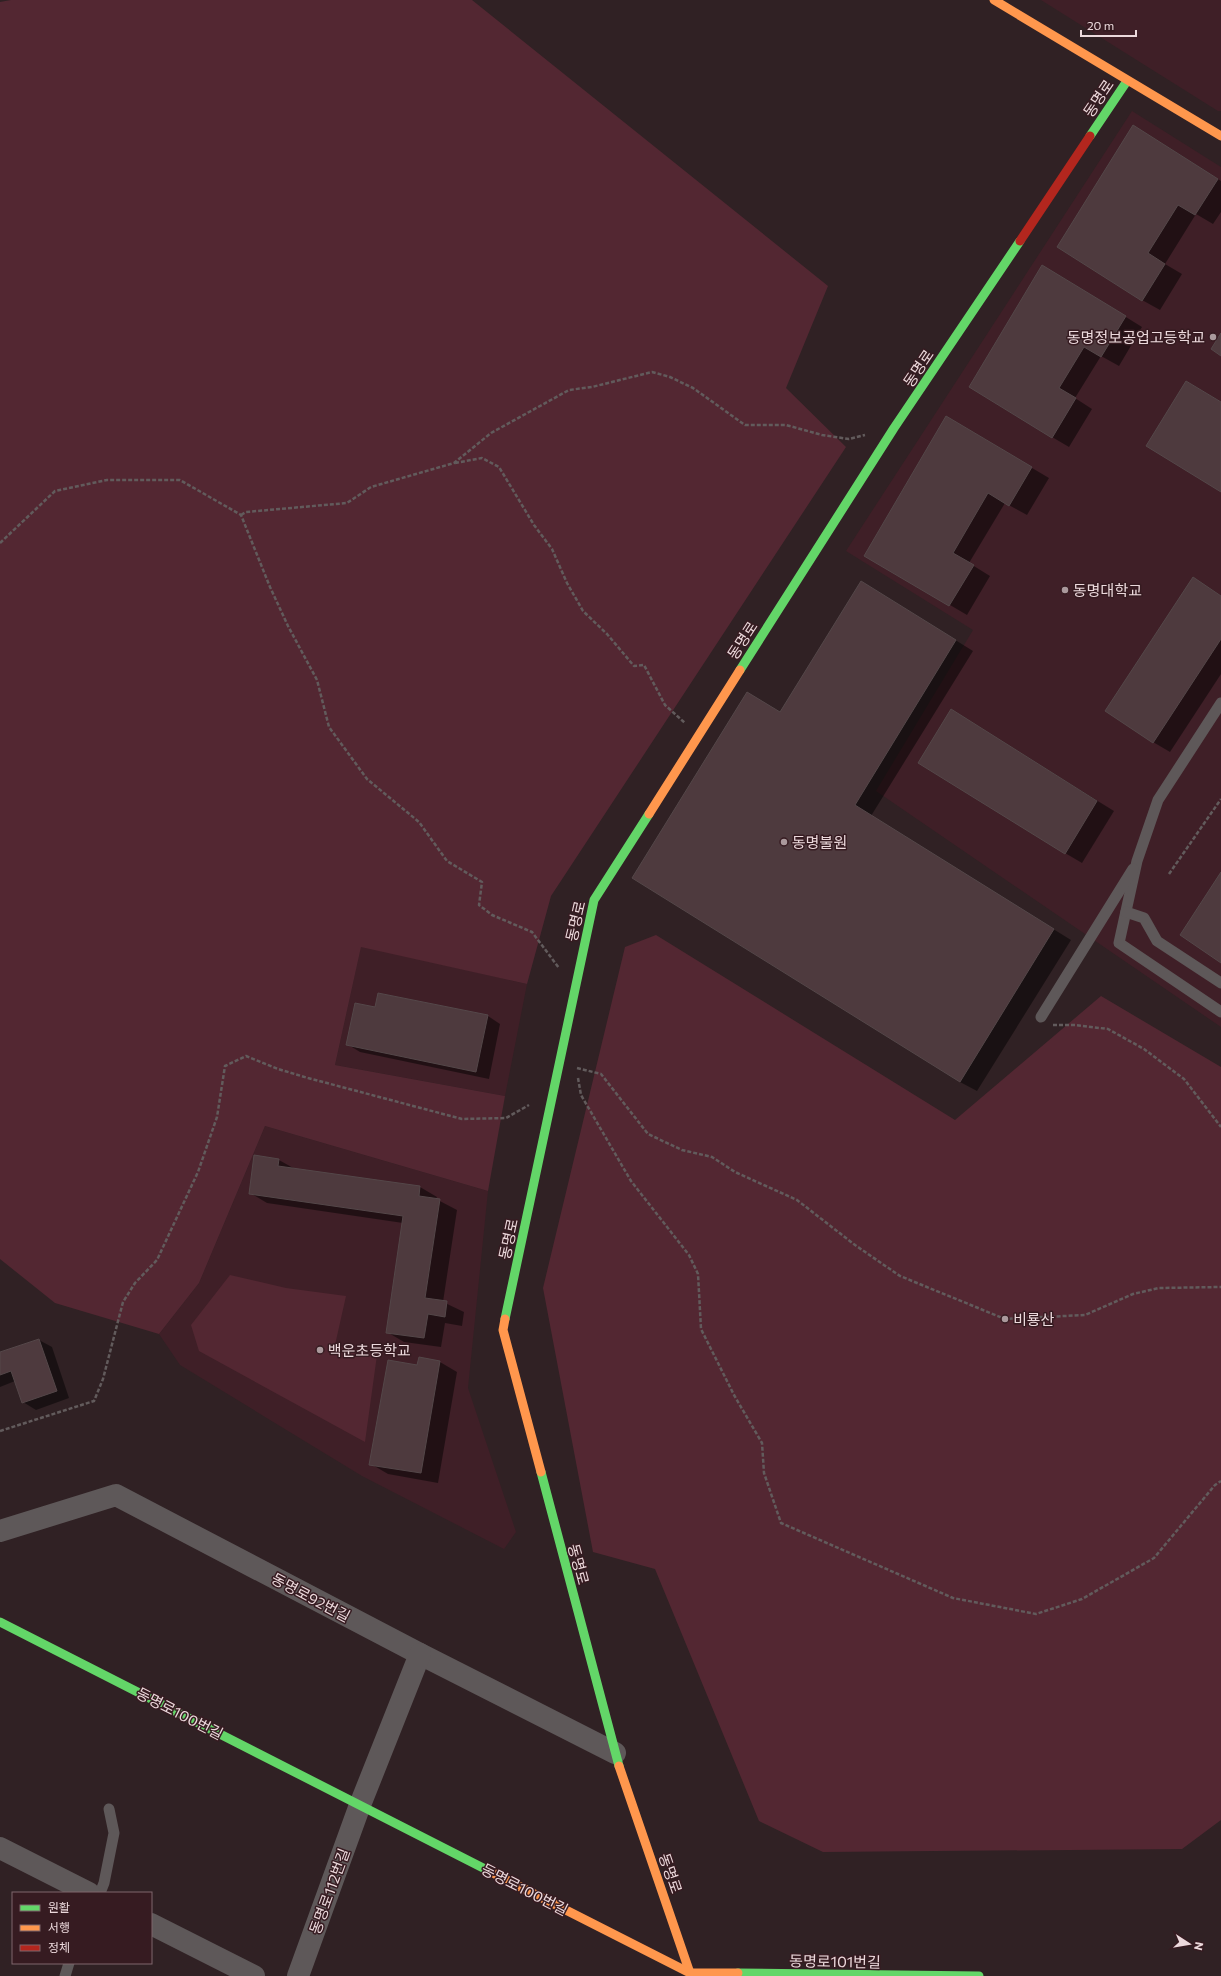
<svg xmlns="http://www.w3.org/2000/svg" width="1221" height="1976" viewBox="0 0 1221 1976" font-family="Commissioner,'Noto Sans KR',sans-serif">
  <rect width="100%" height="100%" fill="#302124"/>
  <g fill="#3f1f27">
    <polygon points="1041,0 1221,0 1221,111 1218,111"/>
    <polygon points="1132,111 1221,167 1221,1027 876,791 973,630 846,551"/>
    <polygon points="361,946 527,984 505,1096 335,1065"/>
    <polygon points="265,1126 488,1191 468,1388 516,1532 504,1549 362,1476 180,1365 159,1334 199,1283"/>
  </g>
  <g fill="#532732">
    <polygon points="11,0 472,0 828,286 786,388 846,447 551,896 527,984 361,947 335,1065 505,1096 488,1191 265,1126 199,1283 159,1334 55,1303 0,1259 0,2"/>
    <polygon points="656,935 955,1120 1101,996 1221,1067 1221,1820 1182,1849 823,1852 759,1821 655,1569 593,1552 543,1288 625,947"/>
    <polygon points="230,1275 286,1288 346,1296 335,1345 377,1355 365,1442 199,1351 191,1325"/>
  </g>
  <g fill="#0007">
    <polygon points="1150,136 1221,181 1221,212 1213,224 1196,214 1165,264 1182,274 1160,310 1142,300"/>
    <polygon points="1060,276 1142,327 1119,366 1101,356 1075,398 1092,409 1069,447 1052,437"/>
    <polygon points="963,427 1049,478 1027,515 1005,503 969,563 990,576 967,615 865,555"/>
    <polygon points="1193,579 1221,596 1221,674 1170,752 1153,742"/>
    <polygon points="862,582 973,651 871,816 1071,940 977,1091 960,1082 781,713"/>
    <polygon points="968,721 1114,811 1082,863 1065,853"/>
    <polygon points="376,1009 488,1016 500,1024 489,1079 360,1052 347,1044"/>
    <polygon points="279,1160 295,1169 420,1187 437,1197 436,1199 457,1210 443,1302 464,1312 462,1326 445,1323 441,1347 404,1342 387,1332 403,1223 267,1203 250,1193"/>
    <polygon points="39,1340 52,1347 69,1398 36,1410 23,1402 15,1381 0,1387 0,1353"/>
    <polygon points="420,1359 440,1362 457,1372 438,1483 388,1474 371,1464 418,1366"/>
  </g>
  <g fill="#4e3a3e" stroke="#544749">
    <polygon points="1133,125 1218,179 1195,215 1178,205 1148,253 1165,264 1142,301 1057,247"/>
    <polygon points="1042,265 1126,316 1101,357 1084,347 1059,388 1076,398 1052,438 969,387"/>
    <polygon points="1221,333 1221,356 1211,349"/>
    <polygon points="1186,381 1221,402 1221,492 1146,446"/>
    <polygon points="946,416 1032,467 1009,506 988,493 953,553 974,565 949,606 864,556"/>
    <polygon points="1193,577 1221,596 1221,639 1153,743 1105,711"/>
    <polygon points="861,581 956,640 855,805 1054,929 960,1082 632,878 747,692 780,712"/>
    <polygon points="951,709 1097,801 1065,854 918,763"/>
    <polygon points="1221,872 1221,963 1180,935"/>
    <polygon points="378,993 488,1015 476,1072 346,1045 355,1003 375,1007"/>
    <polygon points="254,1155 279,1159 278,1166 420,1186 419,1196 440,1199 425,1298 447,1301 445,1317 428,1314 424,1338 386,1333 403,1216 249,1194"/>
    <polygon points="39,1339 57,1391 22,1403 11,1371 0,1375 0,1352"/>
    <polygon points="419,1357 440,1361 421,1473 369,1465 388,1360 417,1365"/>
  </g>
  <g fill="none" stroke-linecap="round" stroke-linejoin="round">
    <g stroke="#625b5c" stroke-width="2.5" stroke-dasharray="4 2" stroke-linecap="butt">
      <polyline points="455,463 482,458 499,467 534,525 552,549 567,583 583,611 607,634 634,666 644,665 665,705 685,723"/>
      <polyline points="241,515 246,512 347,503 371,487 454,463 491,433 569,390 592,387 652,372 670,377 693,388 745,425 786,425 822,435 849,439 865,435"/>
      <polyline points="0,543 55,491 107,480 180,480 241,515 270,587 288,626 317,680 329,727 367,779 419,822 447,861 482,882 479,905 492,915 532,932 559,968"/>
      <polyline points="1169,874 1221,799"/>
      <polyline points="1053,1025 1075,1025 1108,1029 1144,1049 1184,1079 1221,1127"/>
      <polyline points="577,1068 601,1074 648,1134 682,1150 712,1157 735,1172 797,1200 855,1245 900,1276 1005,1319 1085,1315 1133,1294 1159,1288 1221,1287"/>
      <polyline points="578,1078 581,1095 631,1181 689,1255 698,1274 701,1329 734,1395 762,1443 764,1473 781,1523 953,1598 1036,1614 1082,1599 1154,1558 1215,1485 1221,1481"/>
      <polyline points="0,1431 94,1401 103,1379 123,1302 135,1283 157,1260 198,1172 217,1117 225,1066 246,1056 278,1069 308,1078 462,1119 506,1118 529,1105"/>
    </g>
    <g stroke="#5e5859" stroke-width="11">
      <polyline points="1221,703 1158,800 1137,861 1119,943 1221,1012"/>
      <polyline points="1126,912 1144,918 1157,941 1221,983"/>
      <polyline points="1041,1017 1133,869"/>
      <polyline points="100,1893 104,1883 114,1833 109,1809"/>
      <polyline points="65,1976 69,1963"/>
    </g>
    <g stroke="#5e5859" stroke-width="22">
      <polyline points="0,1531 116,1495 420,1654 615,1753"/>
      <polyline points="0,1848 89,1893"/>
      <polyline points="151,1924 254,1976"/>
      <polyline points="298,1976 360,1805 420,1654"/>
    </g>
    <g stroke="#63d668" stroke-width="9">
      <polyline points="1090,136 1127,81"/>
      <polyline points="740,670 894,428 1020,241"/>
      <polyline points="505,1319 594,900 649,814"/>
      <polyline points="541,1472 619,1766"/>
      <polyline points="0,1622 489,1871"/>
      <polyline points="738,1973 979,1976"/>
    </g>
    <g stroke="#ff974d" stroke-width="9">
      <polyline points="994,0 1221,136"/>
      <polyline points="649,814 740,670"/>
      <polyline points="505,1319 503,1330 541,1472"/>
      <polyline points="619,1766 691,1976"/>
      <polyline points="489,1871 690,1973 738,1973"/>
    </g>
    <polyline stroke="#b3261e" stroke-width="9" points="1020,241 1090,136"/>
  </g>
  <g fill="#aa999c" stroke="#361b21" stroke-width="1.5">
    <circle cx="1213" cy="337" r="4"/>
    <circle cx="1065" cy="590" r="4"/>
    <circle cx="784" cy="842" r="4"/>
    <circle cx="1005" cy="1319" r="4"/>
    <circle cx="320" cy="1350" r="4"/>
  </g>
  <g text-anchor="middle" dominant-baseline="central" stroke-width="3" stroke-linejoin="round" paint-order="stroke">
    <g font-size="15" fill="#ecd9dc" stroke="#361b21">
      <text transform="translate(1098 98) rotate(-56)">동명로</text>
      <text transform="translate(918 368) rotate(-56)">동명로</text>
      <text transform="translate(742 640) rotate(-57)">동명로</text>
      <text transform="translate(575 921) rotate(-77)">동명로</text>
      <text transform="translate(508 1239) rotate(-78)">동명로</text>
      <text transform="translate(579 1564) rotate(75)">동명로</text>
      <text transform="translate(311 1597) rotate(28)">동명로92번길</text>
      <text transform="translate(180 1713) rotate(27)">동명로100번길</text>
      <text transform="translate(671 1873) rotate(71)">동명로</text>
      <text transform="translate(525 1889) rotate(27)">동명로100번길</text>
      <text transform="translate(329 1891) rotate(-70)">동명로112번길</text>
      <text transform="translate(835 1961) rotate(1)">동명로101번길</text>
    </g>
    <g font-size="15" fill="#ecd9dc" stroke="#361b21" text-anchor="start">
      <text x="1205" y="337" text-anchor="end">동명정보공업고등학교</text>
      <text x="1073" y="590">동명대학교</text>
      <text x="792" y="842">동명불원</text>
      <text x="1013" y="1319">비룡산</text>
      <text x="328" y="1350">백운초등학교</text>
    </g>
  </g>
  <rect x="12" y="1892" width="140" height="72" fill="#361b21" stroke="#7f676c"/>
  <rect x="20" y="1905" width="20" height="6" fill="#63d668" stroke="#7f676c"/>
  <text x="48" y="1912" font-size="12" fill="#ecd9dc">원활</text>
  <rect x="20" y="1925" width="20" height="6" fill="#ff974d" stroke="#7f676c"/>
  <text x="48" y="1932" font-size="12" fill="#ecd9dc">서행</text>
  <rect x="20" y="1945" width="20" height="6" fill="#b3261e" stroke="#7f676c"/>
  <text x="48" y="1952" font-size="12" fill="#ecd9dc">정체</text>
  <g transform="translate(1189 1944) rotate(102)" stroke="#361b21" stroke-width="3" paint-order="stroke">
  <path d="M0-3L7 15L0 10L-7 15Z" fill="#ecd9dc"/>
  <text y="-6" font-size="11" font-weight="bold" text-anchor="middle" fill="#ecd9dc">N</text>
  </g>
  <path d="M1081 30v6h55v-6" fill="none" stroke="#ecd9dc" stroke-width="2"/>
  <text x="1087" y="30" font-size="12" fill="#ecd9dc" stroke="#361b21" stroke-width="3" paint-order="stroke">20 m</text>
</svg>
